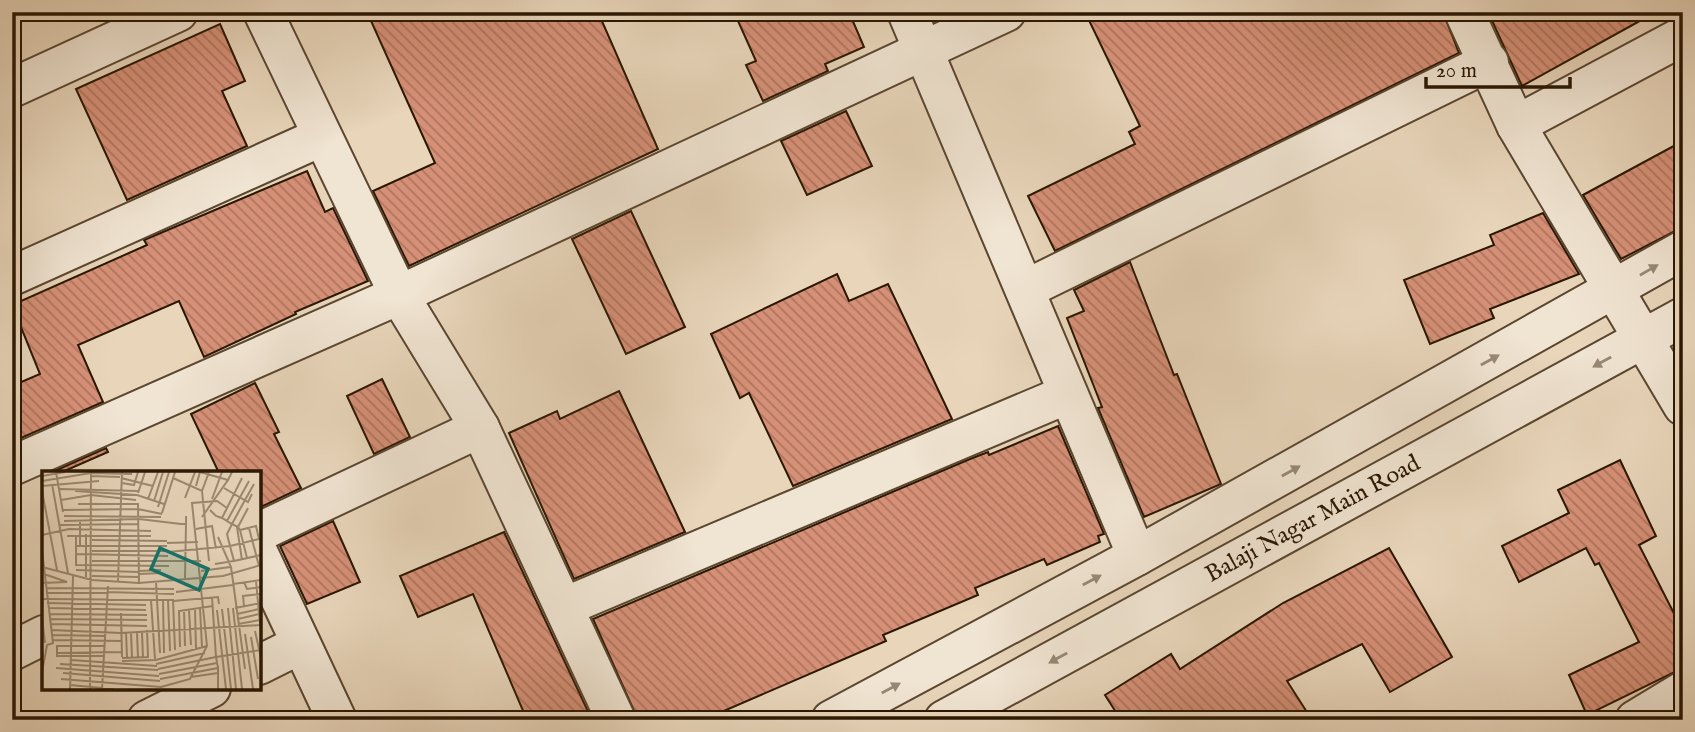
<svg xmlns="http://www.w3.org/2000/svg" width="1695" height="732" viewBox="0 0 1695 732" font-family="'IM FELL English',serif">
  <defs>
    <pattern id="building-back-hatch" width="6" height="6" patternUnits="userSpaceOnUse" patternTransform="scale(1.75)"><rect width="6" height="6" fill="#d69077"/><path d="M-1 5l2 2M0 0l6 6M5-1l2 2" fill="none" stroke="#ae755f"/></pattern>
  </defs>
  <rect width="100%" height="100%" fill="#e8d5ba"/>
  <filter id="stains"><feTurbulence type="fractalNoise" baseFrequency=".00286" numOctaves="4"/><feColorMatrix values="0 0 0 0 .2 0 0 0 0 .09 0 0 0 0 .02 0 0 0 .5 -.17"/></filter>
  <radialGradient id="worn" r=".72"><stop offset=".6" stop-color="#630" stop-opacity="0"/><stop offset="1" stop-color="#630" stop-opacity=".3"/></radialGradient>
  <g fill="url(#building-back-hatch)" stroke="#2a1702" stroke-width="2">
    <polygon points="367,12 598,12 658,149 409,266 373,191 435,163"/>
    <polygon points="734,12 849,12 864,47 825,64 828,71 763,101 746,65 756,61"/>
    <polygon points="1085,12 1443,12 1459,53 1055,251 1028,196 1135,144 1129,132 1140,126"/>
    <polygon points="1488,12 1656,12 1522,86"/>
    <polygon points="220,24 245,81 222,91 247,146 127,200 76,89"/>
    <polygon points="846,111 872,166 807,195 781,141"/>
    <polygon points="1683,141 1683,227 1621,259 1583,195"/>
    <polygon points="307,171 325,212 333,208 368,281 295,312 296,314 204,357 179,301 78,345 103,402 12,442 12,386 40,374 12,305 147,245 144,240"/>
    <polygon points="631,211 685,327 626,354 572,239"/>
    <polygon points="1543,213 1579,274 1490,309 1494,318 1430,344 1404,280 1494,245 1490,235"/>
    <polygon points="1130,262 1174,375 1177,374 1221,484 1144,517 1098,408 1102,407 1067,318 1084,311 1074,290"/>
    <polygon points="837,274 849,301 888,284 952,419 793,486 749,393 740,398 711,334"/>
    <polygon points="382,379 410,437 374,454 347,396"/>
    <polygon points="255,383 279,432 274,434 301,488 259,508 259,473 219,473 191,414"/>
    <polygon points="619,391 685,532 574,579 509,433 557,411 560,419"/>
    <polygon points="1058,426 1104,534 1098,536 1100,542 1047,565 1044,559 975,588 978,595 883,635 886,641 703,720 638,720 593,619 970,459 988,452 989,455"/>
    <polygon points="106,448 108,452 60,473 50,473"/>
    <polygon points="1620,460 1656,536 1639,545 1683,631 1683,668 1587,715 1569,675 1639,642 1599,563 1595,565 1586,548 1519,582 1502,546 1569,513 1558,490"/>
    <polygon points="333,521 360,582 307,604 280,546"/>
    <polygon points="504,532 592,720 527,720 473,594 418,617 400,576"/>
    <polygon points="1389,548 1452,657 1390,692 1362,644 1287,681 1312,720 1121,720 1105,695 1171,654 1180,669 1283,603"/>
  </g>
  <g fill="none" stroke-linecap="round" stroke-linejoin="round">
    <defs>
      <g id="minor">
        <polyline points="263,12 399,295 480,428 616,720"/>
        <polyline points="907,12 1137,556"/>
        <polyline points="1464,12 1516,125 1683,406"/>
        <polyline points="12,88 178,12"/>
        <polyline points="1516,125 1683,36"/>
        <polyline points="12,276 321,137"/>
        <polyline points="1026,289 1489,62"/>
        <polyline points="12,466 399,295 1006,12"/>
        <polyline points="259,532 480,428"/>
        <polyline points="259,554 337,720"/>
        <polyline points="564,607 1068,394"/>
        <polyline points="12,651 44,635"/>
        <polyline points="259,665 301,644"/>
        <polyline points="147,720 211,688"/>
        <polyline points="831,720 1137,556 1683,250"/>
        <path id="s1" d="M944,720l739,-403"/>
        <polyline points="1635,720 1683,691"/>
      </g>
    </defs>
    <use href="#minor" stroke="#5a4630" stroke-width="42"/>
    <use href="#minor" stroke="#f0e4d2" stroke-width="38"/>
  </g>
  <defs><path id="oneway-solid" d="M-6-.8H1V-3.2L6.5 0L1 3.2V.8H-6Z" transform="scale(1.75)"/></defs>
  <g fill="#978874">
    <use href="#oneway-solid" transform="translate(1649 270) rotate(-30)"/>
    <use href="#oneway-solid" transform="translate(1490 360) rotate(-29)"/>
    <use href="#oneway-solid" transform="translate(1602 362) rotate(151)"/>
    <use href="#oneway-solid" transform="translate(1291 471) rotate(-29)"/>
    <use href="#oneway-solid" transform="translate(1092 580) rotate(-28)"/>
    <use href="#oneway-solid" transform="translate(1058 658) rotate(151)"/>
    <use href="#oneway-solid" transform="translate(891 688) rotate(-28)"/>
  </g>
  <g text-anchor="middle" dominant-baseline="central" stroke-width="7" stroke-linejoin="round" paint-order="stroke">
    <g font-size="24" fill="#2a1702" stroke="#f0e4d2">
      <text stroke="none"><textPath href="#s1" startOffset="420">Balaji Nagar Main Road</textPath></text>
    </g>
  </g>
  <g transform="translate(42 471)">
    <rect width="219" height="219" fill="#e8d5ba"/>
    <path fill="none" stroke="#9c8970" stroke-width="2" d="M14,1l7,40M0,5l23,-4M49,5l29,1M79,7l32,8M131,7l29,13 7,-19M0,10l49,-8 41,1M80,12l12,2 4,-13M10,13l16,89M0,15l57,-5M154,15l4,-14 28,8 4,-8M182,17l24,14 4,-8M18,18l78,2M0,20l15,79M33,20l62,4 27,9M160,20l7,70M96,22l7,-21M143,27l10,-26M106,28l10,-27M170,28l10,-27M19,29l30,-5 45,5M112,30l9,-29M36,33h60l1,79M116,36l11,-35M21,39l75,-1 24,5M168,39l6,6 6,2 10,6 6,3 2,3 16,-4 3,13 -29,7 -3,-12 5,-10 13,-24 9,-16M120,42l13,-41M22,45l97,1M160,46l26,-37M180,47l20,-40M22,50l75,-2 42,5h5v-8M185,50l22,-40M18,54l78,-1M195,56l5,33M196,56l10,-19M207,57l10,38M154,58l16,-3 4,23M198,59l7,28M0,64l27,-6 82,2M34,64v31M25,65h84M176,66l13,30 14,102M50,69l75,1M125,72l31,-1M34,75h91M38,75v-24M0,79l11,93 -6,2 -5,27M50,80h75M126,81l62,-6 4,15 -19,3M34,83l92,2M50,90h109M192,90l27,-6M34,94l93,1M0,96l50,13 47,3 84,-7 38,-11M34,99l63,2M97,100l22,-1M159,100l29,-4M97,103l22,-1M50,105l47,1M44,106v-43M143,107l1,-54M76,110l4,-109M214,110l4,43M114,111l4,71M202,111l3,7 14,-2M0,112l25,-1 -23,-8M191,113l28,-4M4,117l128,1M65,121l67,2M134,121l57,-7M4,122h61M170,126l4,60 45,-7M0,128l131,1 2,50M109,129l4,59M121,129l1,53M126,129l2,51M131,130l45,-4 1,7M5,132l99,2M202,135l-1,-10 18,-2M6,137l98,2M158,137l2,39M186,137l8,81M191,137l9,81M193,137l26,-5M153,138l1,40M180,138l9,80M142,139l1,36M147,139l2,35M175,139l9,79M79,142l1,44M7,143l98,1M195,143l22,-5M0,147l3,25M8,148l97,1M196,148l21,-5M9,153l96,2M196,153l22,-4M9,159l70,3 140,-8M213,160l6,27M84,161l1,26M89,161l1,26M95,161l1,26M100,161l1,26M203,163l8,55M10,164l53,1M209,166l7,42M11,169l69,1M138,176l-1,-36 34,-5M16,182l63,-1M62,185h-47v-10h47M80,187l26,-1 -1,-27M29,189l86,6M80,190l34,-1 51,-14M18,193l98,6M114,193l49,-11M14,197l103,8M116,198l58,-12 2,11M21,202l97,8M117,203l58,-11M149,206l27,-4M19,208l100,8 29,-8 17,-33 -15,-143 25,-2 10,7M118,208l58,-11v21M28,214l43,4M28,218l3,-113M48,218l1,-217M60,218l6,-103"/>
    <path fill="#0f766e" fill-opacity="0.15" stroke="#0f766e" stroke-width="3.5" d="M118,77l48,21 -9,21 -48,-21z"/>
    <rect width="219" height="219" fill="none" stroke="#2a1702" stroke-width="3.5"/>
  </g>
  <rect width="1695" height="732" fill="none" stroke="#e8d5ba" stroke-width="42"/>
  <rect x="14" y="14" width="1667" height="704" fill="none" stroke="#2a1702" stroke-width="3.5"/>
  <rect x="21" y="21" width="1653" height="690" fill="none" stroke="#2a1702" stroke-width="2"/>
  <path d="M1426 77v10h144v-10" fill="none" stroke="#2a1702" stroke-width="3.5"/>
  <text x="1436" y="77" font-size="21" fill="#2a1702" stroke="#f0e4d2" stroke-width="5" paint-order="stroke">20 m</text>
  <rect width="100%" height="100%" filter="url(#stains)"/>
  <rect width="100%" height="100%" fill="url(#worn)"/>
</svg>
